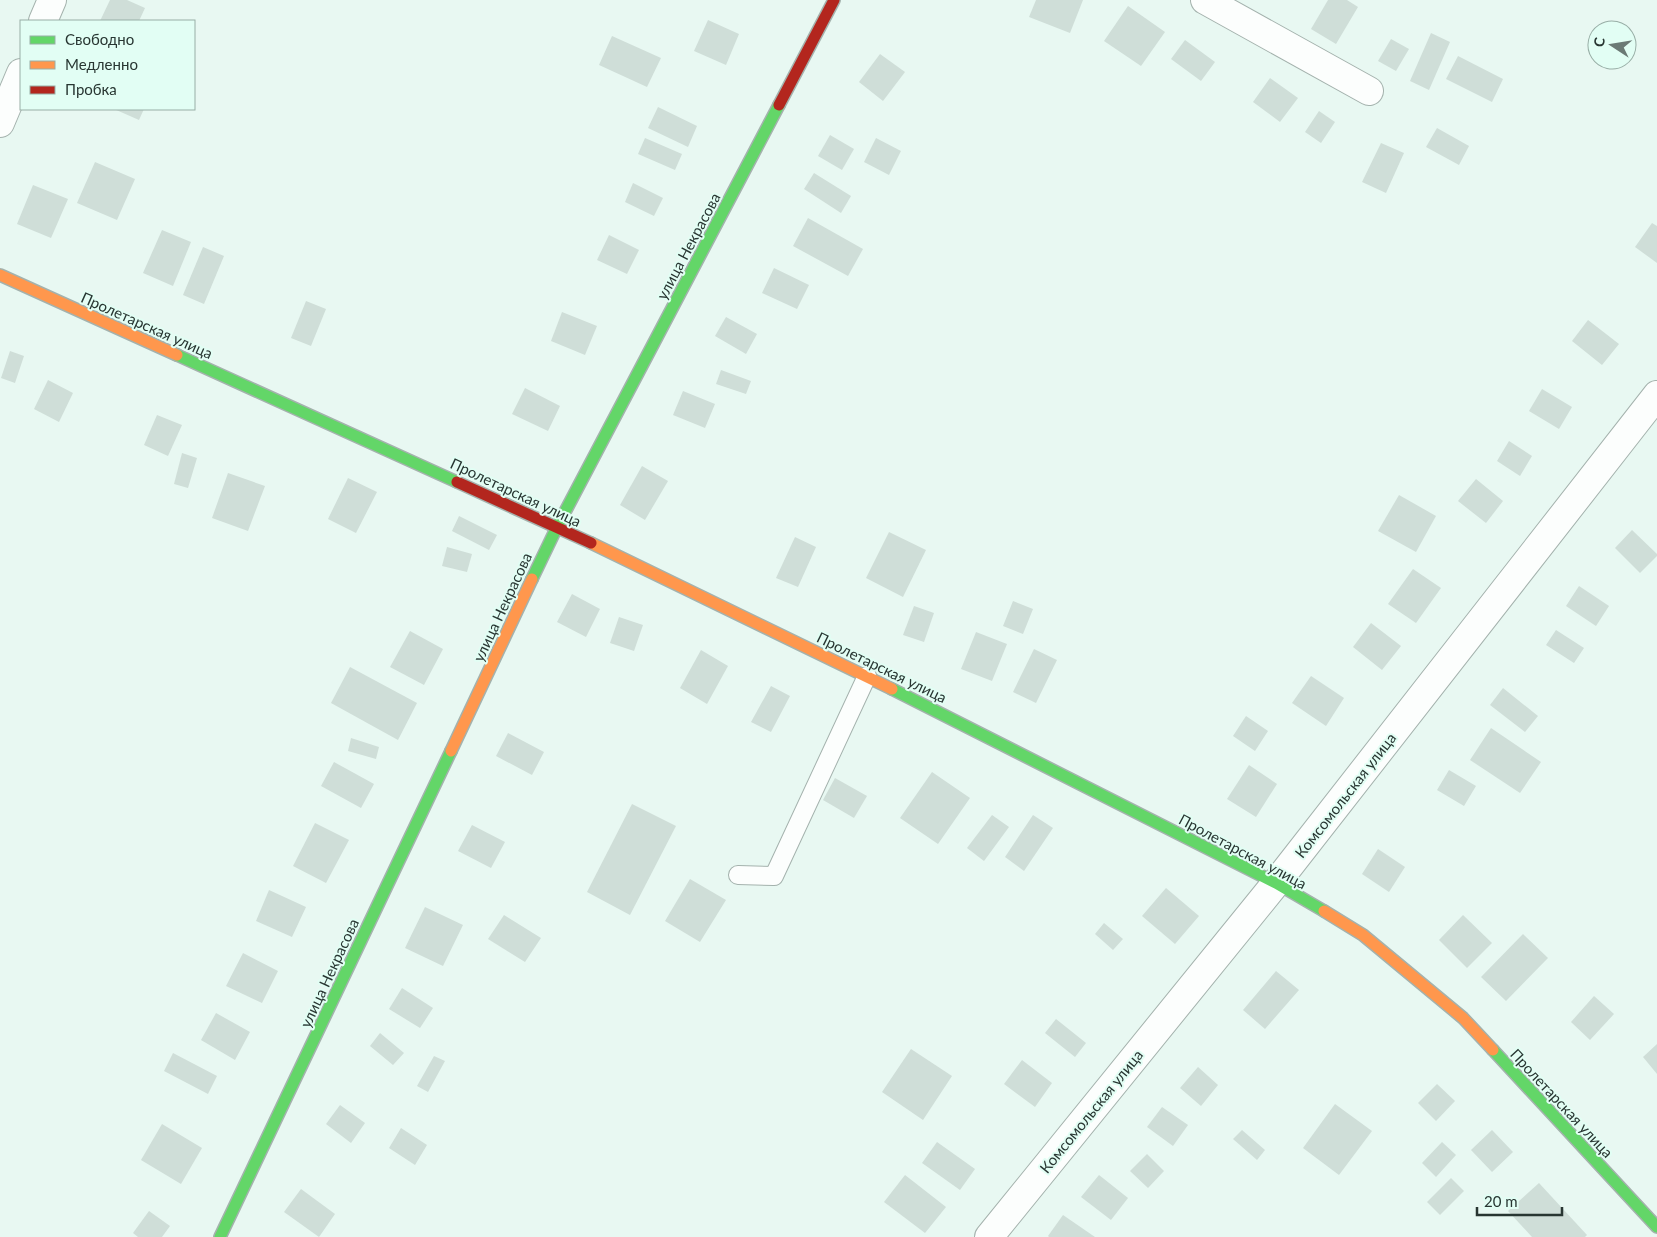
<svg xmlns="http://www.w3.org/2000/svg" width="1657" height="1237" viewBox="0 0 1657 1237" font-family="Lato,sans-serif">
  <rect width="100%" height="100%" fill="#e8f8f2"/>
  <g fill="#cfded8">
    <polygon points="110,0 127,0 145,8 139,21 100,21"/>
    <polygon points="1036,0 1083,0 1070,33 1029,17"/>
    <polygon points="1328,0 1347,0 1358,7 1336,44 1311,29"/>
    <polygon points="1128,6 1165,32 1141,66 1104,41"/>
    <polygon points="708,20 739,34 726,65 694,51"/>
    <polygon points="1431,33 1450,42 1429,90 1410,81"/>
    <polygon points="612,36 661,58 647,87 599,65"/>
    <polygon points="1391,39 1409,49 1396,71 1378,61"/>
    <polygon points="1185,40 1215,62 1201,81 1171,59"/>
    <polygon points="880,54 905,72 883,101 859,82"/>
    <polygon points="1458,56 1503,79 1492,102 1446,79"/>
    <polygon points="1270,78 1298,98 1280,122 1253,102"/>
    <polygon points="658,107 697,126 688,147 648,128"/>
    <polygon points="114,109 144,109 139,120"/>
    <polygon points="1319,111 1335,122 1321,143 1305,132"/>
    <polygon points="1437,128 1469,146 1459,165 1426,147"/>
    <polygon points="830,135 854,149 842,170 818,156"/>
    <polygon points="645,138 682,154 675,170 638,154"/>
    <polygon points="876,138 901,151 889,175 864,162"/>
    <polygon points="1381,143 1404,153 1386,193 1362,182"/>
    <polygon points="95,162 135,179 117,220 77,203"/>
    <polygon points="814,173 851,196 841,213 804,189"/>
    <polygon points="633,183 663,198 654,216 625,202"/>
    <polygon points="33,185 68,199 51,238 17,224"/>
    <polygon points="808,218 863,249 848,276 793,246"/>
    <polygon points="1652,223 1657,226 1657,263 1635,247"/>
    <polygon points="162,230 191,242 173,286 143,273"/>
    <polygon points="609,235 639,250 627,274 597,260"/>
    <polygon points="203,247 224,256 204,304 183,295"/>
    <polygon points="774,268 809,285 797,309 762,293"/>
    <polygon points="306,301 326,309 311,346 291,338"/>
    <polygon points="562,312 597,326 585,355 551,341"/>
    <polygon points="726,317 757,334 746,354 715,336"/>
    <polygon points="1588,320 1619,344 1602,365 1572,341"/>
    <polygon points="10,351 24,356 15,383 1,378"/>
    <polygon points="721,370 751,381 746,394 716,384"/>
    <polygon points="48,380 73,393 59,422 34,409"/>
    <polygon points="525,388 560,406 548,431 512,414"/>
    <polygon points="1542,389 1572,407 1559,429 1529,411"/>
    <polygon points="683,391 715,404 705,428 673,415"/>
    <polygon points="157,415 182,425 168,456 144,445"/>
    <polygon points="1509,441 1532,456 1520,476 1497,461"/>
    <polygon points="182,453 197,458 188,488 174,484"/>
    <polygon points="642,466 668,481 645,520 620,505"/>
    <polygon points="228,473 265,486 248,531 212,518"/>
    <polygon points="348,478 377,492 356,533 328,519"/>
    <polygon points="1476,479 1503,501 1486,523 1458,501"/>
    <polygon points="1399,495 1436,516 1416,552 1378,531"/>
    <polygon points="459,516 497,535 489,550 452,531"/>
    <polygon points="1632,530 1657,554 1657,556 1640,573 1615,548"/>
    <polygon points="889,532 926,550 903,597 866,578"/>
    <polygon points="795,537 816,547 798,587 776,578"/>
    <polygon points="447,547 472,554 467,572 442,566"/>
    <polygon points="1413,569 1441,588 1416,623 1388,604"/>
    <polygon points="1579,586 1609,606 1596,626 1566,606"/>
    <polygon points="572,594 600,609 586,637 557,622"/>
    <polygon points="1013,601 1033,609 1023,634 1003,626"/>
    <polygon points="914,606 934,613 924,642 903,635"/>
    <polygon points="619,617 643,625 634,651 610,643"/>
    <polygon points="1371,623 1401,646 1382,670 1353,647"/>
    <polygon points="1556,630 1584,648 1574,663 1546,645"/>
    <polygon points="410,631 443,649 424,685 390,667"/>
    <polygon points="976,632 1007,644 992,681 961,669"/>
    <polygon points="1034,649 1057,660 1036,703 1013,692"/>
    <polygon points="701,650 728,666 707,704 680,688"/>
    <polygon points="350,667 417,703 398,740 331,703"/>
    <polygon points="1311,676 1344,698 1326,726 1292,703"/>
    <polygon points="771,686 790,696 771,732 751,722"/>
    <polygon points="1503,688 1538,716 1525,732 1490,705"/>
    <polygon points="1246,716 1268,731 1255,751 1233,736"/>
    <polygon points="1491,728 1541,762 1520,793 1470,760"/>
    <polygon points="508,733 544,752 532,775 496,756"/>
    <polygon points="351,738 379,747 376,759 348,751"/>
    <polygon points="334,762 374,784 361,808 321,786"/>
    <polygon points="1249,765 1277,784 1256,817 1227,799"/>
    <polygon points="1449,770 1476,786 1464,806 1437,790"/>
    <polygon points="932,772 970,798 938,844 900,818"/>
    <polygon points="835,778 867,796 854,818 823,800"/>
    <polygon points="632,804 676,826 630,915 587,892"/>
    <polygon points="992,815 1009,827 984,861 967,848"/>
    <polygon points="1033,815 1053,828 1024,871 1005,857"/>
    <polygon points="315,823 349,840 326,883 293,866"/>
    <polygon points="472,825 505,842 491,868 458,851"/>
    <polygon points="1378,849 1405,867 1389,892 1362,874"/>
    <polygon points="690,879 726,900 700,942 665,921"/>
    <polygon points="1166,888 1199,916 1175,944 1142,916"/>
    <polygon points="269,890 306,907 292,937 256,921"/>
    <polygon points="425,907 463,925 443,966 405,948"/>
    <polygon points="504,915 541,938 525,962 488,939"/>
    <polygon points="1463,915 1492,943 1467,968 1439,940"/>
    <polygon points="1104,923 1123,939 1113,950 1095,934"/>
    <polygon points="1523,934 1548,958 1506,1001 1481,977"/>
    <polygon points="243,953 278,971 262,1003 226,986"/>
    <polygon points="1276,971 1299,990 1265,1029 1243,1010"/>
    <polygon points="402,988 433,1008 420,1028 389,1009"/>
    <polygon points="1594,996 1614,1014 1590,1040 1571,1022"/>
    <polygon points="216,1013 250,1032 235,1060 201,1040"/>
    <polygon points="1056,1019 1086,1043 1075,1057 1045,1033"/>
    <polygon points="380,1033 404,1053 393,1065 370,1046"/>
    <polygon points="1657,1044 1657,1074 1643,1057"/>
    <polygon points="911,1049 952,1076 923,1120 882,1092"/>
    <polygon points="173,1053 217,1076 208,1094 164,1071"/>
    <polygon points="434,1056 445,1061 428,1092 417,1086"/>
    <polygon points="1022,1060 1052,1083 1035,1107 1004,1084"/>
    <polygon points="1198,1067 1218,1085 1201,1106 1180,1088"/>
    <polygon points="1437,1084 1455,1101 1436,1121 1418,1103"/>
    <polygon points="1335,1104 1372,1131 1339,1175 1303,1148"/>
    <polygon points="340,1105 365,1123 351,1143 326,1124"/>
    <polygon points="1162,1107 1188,1125 1173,1146 1147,1127"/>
    <polygon points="162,1124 202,1148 181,1184 141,1160"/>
    <polygon points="401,1128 427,1145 415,1165 389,1148"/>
    <polygon points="1242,1130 1265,1150 1257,1160 1233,1139"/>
    <polygon points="1492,1130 1513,1152 1492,1172 1471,1150"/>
    <polygon points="937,1142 975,1169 960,1190 922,1163"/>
    <polygon points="1442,1142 1456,1155 1436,1177 1422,1163"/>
    <polygon points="1147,1154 1164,1171 1148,1188 1130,1171"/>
    <polygon points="905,1175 946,1207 925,1233 884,1202"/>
    <polygon points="1099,1175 1128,1198 1111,1220 1081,1197"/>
    <polygon points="1451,1178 1464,1191 1440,1215 1427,1202"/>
    <polygon points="1539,1183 1587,1235 1585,1237 1532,1237 1508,1211"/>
    <polygon points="301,1189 335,1214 319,1237 284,1212"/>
    <polygon points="149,1211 170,1226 162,1237 138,1237 133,1233"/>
    <polygon points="1063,1215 1095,1237 1049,1237 1048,1236"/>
  </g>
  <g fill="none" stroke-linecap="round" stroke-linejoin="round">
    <defs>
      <polyline id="lane" points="738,875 774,876 867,676"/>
      <g id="street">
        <polyline points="1205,0 1369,91"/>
        <polyline points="43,21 52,0"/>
        <polyline points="0,123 21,73"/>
        <polyline points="989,1237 1276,883 1657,395"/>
      </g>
      <g id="fast">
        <polyline points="177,355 457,482"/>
        <polyline points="532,579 557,527 779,105"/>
        <polyline points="892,689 1276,883 1324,911"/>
        <polyline points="1493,1050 1657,1227"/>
        <polyline points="220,1237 451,751"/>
      </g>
      <g id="slow">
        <polyline points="0,275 177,355"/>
        <polyline points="591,543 892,689"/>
        <polyline points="451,751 532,579"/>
        <polyline points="1324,911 1363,935 1463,1018 1493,1050"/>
      </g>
      <g id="jam">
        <polyline points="779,105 834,0"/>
        <polyline points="457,482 591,543"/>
      </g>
    </defs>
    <use href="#lane" stroke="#a4b2ad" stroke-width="20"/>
    <use href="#street" stroke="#a4b2ad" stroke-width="30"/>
    <use href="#fast" stroke="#a4b2ad" stroke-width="14"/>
    <use href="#slow" stroke="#a4b2ad" stroke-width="14"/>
    <use href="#jam" stroke="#a4b2ad" stroke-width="14"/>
    <use href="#lane" stroke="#fcfefd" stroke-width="18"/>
    <use href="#street" stroke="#fcfefd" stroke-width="28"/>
    <use href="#fast" stroke="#63d668" stroke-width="11"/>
    <use href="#slow" stroke="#ff974d" stroke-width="11"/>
    <use href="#jam" stroke="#b3261e" stroke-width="11"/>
  </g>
  <g text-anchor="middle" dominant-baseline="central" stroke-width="4" stroke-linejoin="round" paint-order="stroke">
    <g font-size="15" fill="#283632" stroke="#e2fef4">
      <text transform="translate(688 246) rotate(-62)">улица Некрасова</text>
      <text transform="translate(147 325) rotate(24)">Пролетарская улица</text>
      <text transform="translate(516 492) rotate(25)">Пролетарская улица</text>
      <text transform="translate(502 607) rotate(-65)">улица Некрасова</text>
      <text transform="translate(882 667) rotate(26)">Пролетарская улица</text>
      <text transform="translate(1345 795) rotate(-52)">Комсомольская улица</text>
      <text transform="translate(1243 851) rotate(28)">Пролетарская улица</text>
      <text transform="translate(329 973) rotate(-65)">улица Некрасова</text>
      <text transform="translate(1562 1103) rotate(47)">Пролетарская улица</text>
      <text transform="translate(1091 1111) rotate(-51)">Комсомольская улица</text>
    </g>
  </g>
  <rect x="20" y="20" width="175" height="90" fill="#e2fef4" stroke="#98aea6"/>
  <rect x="30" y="36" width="25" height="8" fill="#63d668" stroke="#98aea6"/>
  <text x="65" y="45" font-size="15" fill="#283632">Свободно</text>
  <rect x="30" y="61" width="25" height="8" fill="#ff974d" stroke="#98aea6"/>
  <text x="65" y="70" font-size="15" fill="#283632">Медленно</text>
  <rect x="30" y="86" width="25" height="8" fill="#b3261e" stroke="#98aea6"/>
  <text x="65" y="95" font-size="15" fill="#283632">Пробка</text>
  <g transform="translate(1612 45) rotate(282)"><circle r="24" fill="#e2fef4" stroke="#98aea6"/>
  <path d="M0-4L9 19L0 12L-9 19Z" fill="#6b7a75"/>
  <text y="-8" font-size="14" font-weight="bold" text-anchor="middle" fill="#283632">С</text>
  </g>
  <path d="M1477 1207v8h85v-8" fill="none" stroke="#283632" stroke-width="2.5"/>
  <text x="1484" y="1207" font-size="15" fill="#283632" stroke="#e2fef4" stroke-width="4" paint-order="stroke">20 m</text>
</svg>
